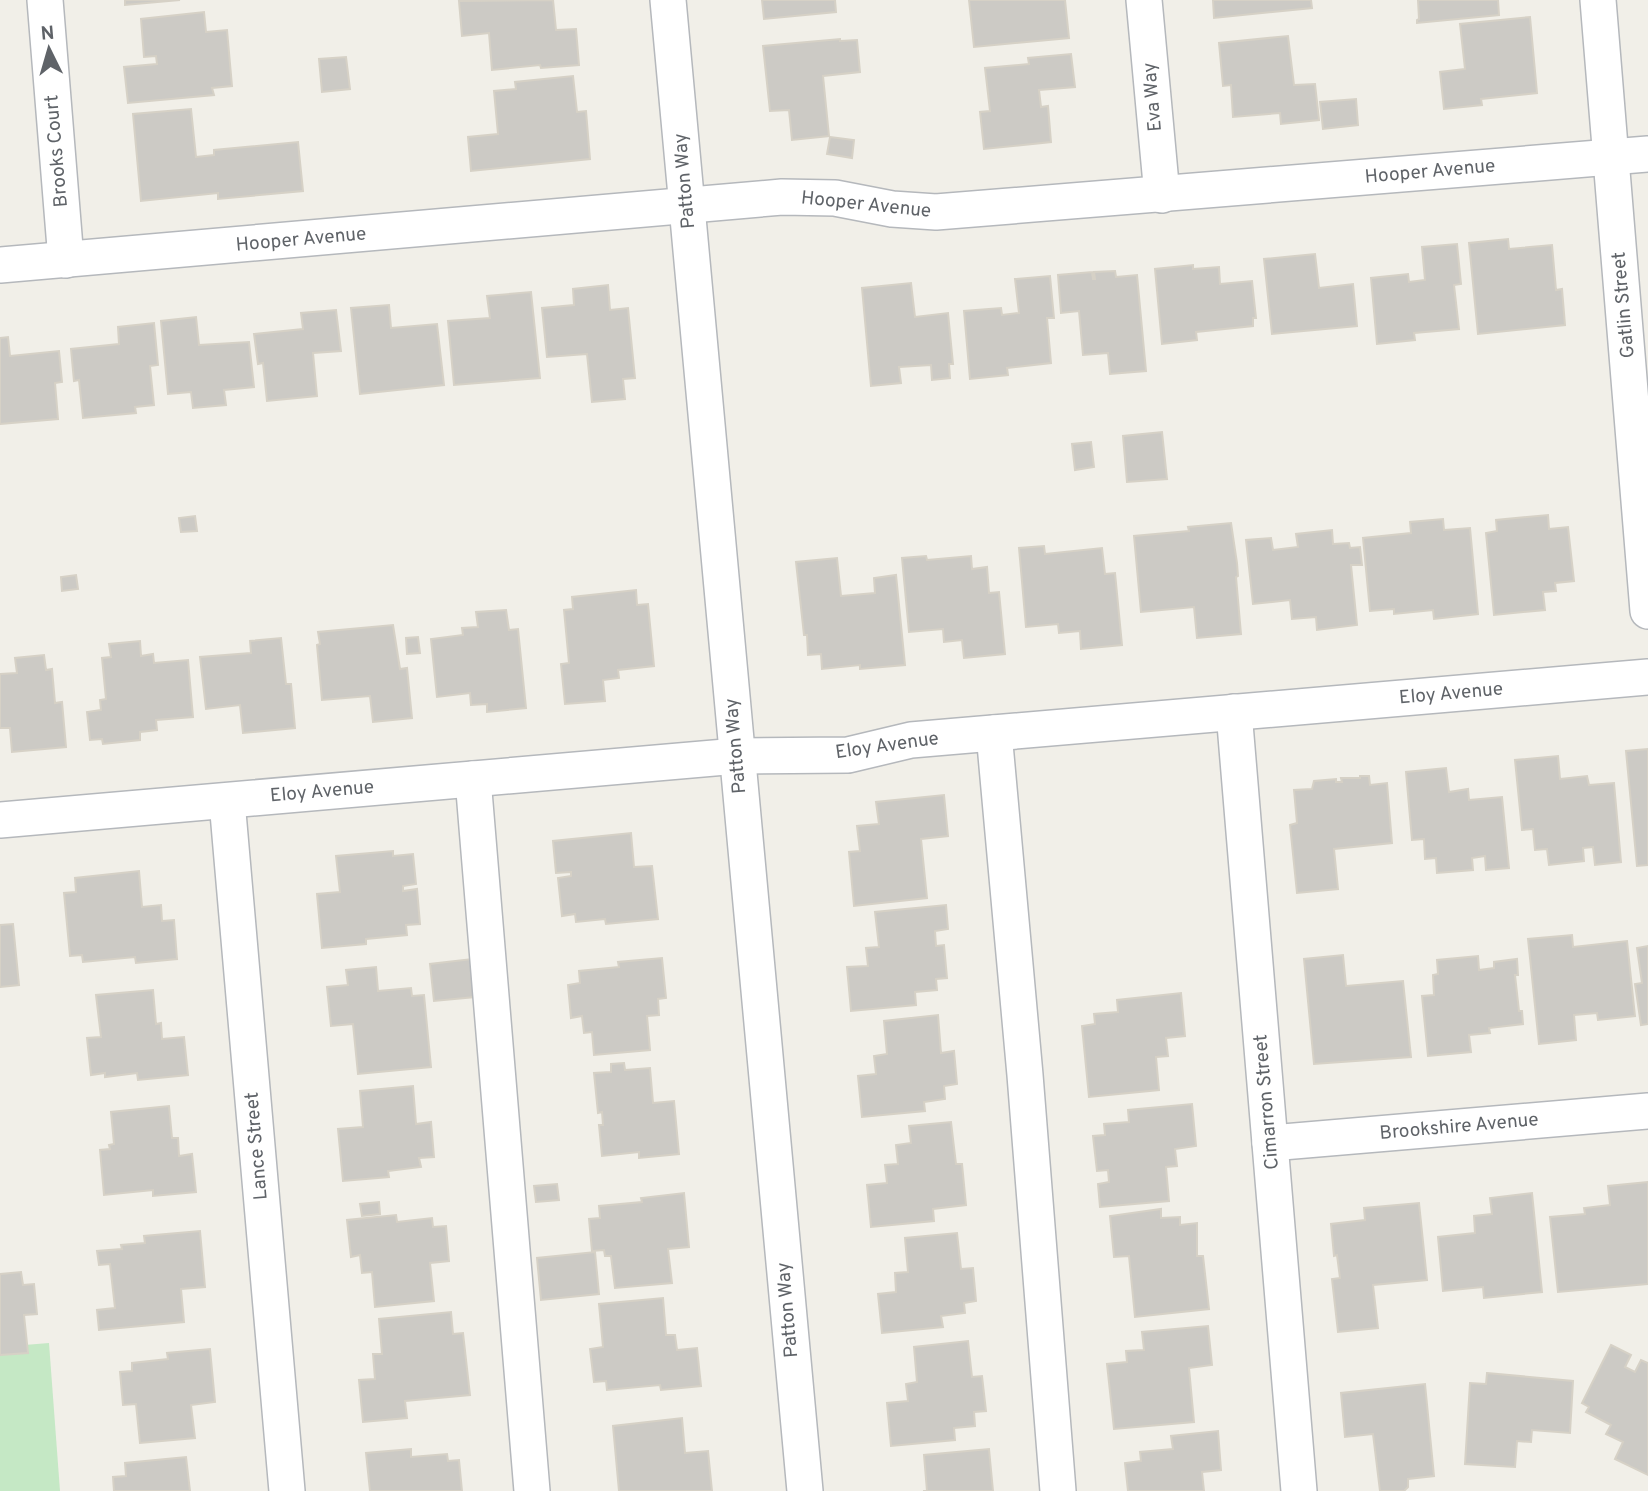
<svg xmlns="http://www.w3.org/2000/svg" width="1648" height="1491" viewBox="0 0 1648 1491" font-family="Overpass,sans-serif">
  <rect width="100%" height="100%" fill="#f1efe8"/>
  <polygon fill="#c5e8c5" points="49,1343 60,1491 0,1491 0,1347"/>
  <g fill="#cccac5" stroke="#d6d1c6" stroke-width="2">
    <polygon points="125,0 180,0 125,5"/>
    <polygon points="553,0 556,30 576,29 579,65 541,68 540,65 492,70 489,33 462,36 459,1"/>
    <polygon points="762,0 835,0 836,12 764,19"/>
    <polygon points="969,0 1065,0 1069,38 974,47"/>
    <polygon points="1213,0 1311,0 1312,8 1214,18"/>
    <polygon points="1418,0 1498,0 1499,15 1417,23 1417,20 1419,19"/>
    <polygon points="204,12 206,32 227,30 232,86 212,88 214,95 128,103 124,67 157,64 156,56 144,57 141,19"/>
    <polygon points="1530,17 1537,93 1481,99 1482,105 1444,109 1440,72 1465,69 1460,24"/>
    <polygon points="1288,36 1294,85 1315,84 1319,120 1281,124 1280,113 1233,117 1231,85 1223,86 1219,43"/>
    <polygon points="840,39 840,41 857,40 860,72 823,76 829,136 792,140 789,110 770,111 763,46"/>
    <polygon points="1071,54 1075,87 1039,90 1041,107 1048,106 1051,142 984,149 980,112 990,111 985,68 1029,64 1028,58"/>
    <polygon points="346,57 350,89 322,92 319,59"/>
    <polygon points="573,76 577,112 586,111 590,159 471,171 468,137 498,134 494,91 516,89 515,82"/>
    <polygon points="1356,99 1358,125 1323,129 1320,102"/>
    <polygon points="191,109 196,157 214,155 214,150 298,142 303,191 218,199 218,193 141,201 133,114"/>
    <polygon points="830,137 854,140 852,158 827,154"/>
    <polygon points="1508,239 1509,249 1552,245 1556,290 1562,289 1565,325 1478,334 1469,243"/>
    <polygon points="1457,244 1461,284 1454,285 1459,329 1414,333 1415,340 1377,344 1371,278 1408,274 1409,282 1425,280 1422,247"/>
    <polygon points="1315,254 1319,288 1353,284 1357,326 1272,334 1264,259"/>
    <polygon points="1193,265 1193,269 1219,267 1220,284 1252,281 1256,318 1253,318 1253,326 1196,332 1197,340 1162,344 1155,269"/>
    <polygon points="1115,271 1116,277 1137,275 1146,371 1110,374 1108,353 1083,355 1079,311 1061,313 1058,275 1092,272 1093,279 1095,279 1094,272"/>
    <polygon points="1050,276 1054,318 1047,318 1051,363 1007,368 1008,375 970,379 964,311 1001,308 1002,315 1019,313 1015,279"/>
    <polygon points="911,283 915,317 948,313 953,364 949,364 950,378 932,380 931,365 899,367 901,383 871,386 862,288"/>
    <polygon points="608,285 610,310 628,308 635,378 623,379 625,399 592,402 587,354 547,357 542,308 574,305 573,289"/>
    <polygon points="531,292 540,378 454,385 448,321 490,318 487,296"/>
    <polygon points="389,305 391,328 437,324 444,385 360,394 351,308"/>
    <polygon points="336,310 341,351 313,353 317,396 267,401 263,363 258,364 254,334 303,329 301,313"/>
    <polygon points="196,317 199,345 249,342 254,387 224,390 226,405 193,408 191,392 168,394 161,321"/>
    <polygon points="154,323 158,365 150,366 154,405 135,407 136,413 83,418 79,380 74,381 71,349 119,344 118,327"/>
    <polygon points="8,337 10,356 59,351 62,382 55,383 58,419 0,424 0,338"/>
    <polygon points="1162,432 1167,479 1127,482 1123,436"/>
    <polygon points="1091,442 1094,467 1075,470 1072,444"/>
    <polygon points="1548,515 1549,529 1568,527 1574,581 1555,583 1556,591 1543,592 1545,610 1494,615 1486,533 1497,531 1496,520"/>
    <polygon points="195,516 197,531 181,532 179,518"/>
    <polygon points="1443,519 1444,530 1470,528 1478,614 1434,619 1433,610 1394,614 1394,609 1370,611 1363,538 1411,533 1410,522"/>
    <polygon points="1231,523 1237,563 1238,576 1236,577 1241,634 1197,638 1194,607 1141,612 1134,536 1189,531 1188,527"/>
    <polygon points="1332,530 1333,544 1349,543 1350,548 1360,547 1362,565 1351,565 1357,625 1317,630 1316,617 1292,619 1290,600 1253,604 1246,540 1271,538 1273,550 1298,547 1296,534"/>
    <polygon points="1044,546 1045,554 1102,548 1105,574 1115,573 1122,645 1081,649 1080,631 1059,633 1058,624 1026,627 1019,548"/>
    <polygon points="926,556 927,560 971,556 972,569 987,567 989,593 999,592 1005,654 964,658 962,640 944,642 943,629 909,632 902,558"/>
    <polygon points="837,558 841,596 875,593 874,578 896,575 905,665 860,669 860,665 822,669 821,654 808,655 807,635 804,635 796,562"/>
    <polygon points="76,575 78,589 62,591 61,577"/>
    <polygon points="636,590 637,605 648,604 654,666 618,670 619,678 603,680 605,701 565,704 561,664 569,663 564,610 573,609 572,597"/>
    <polygon points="506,610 509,630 518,629 526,708 487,712 487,704 471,705 470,693 437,697 431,639 463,635 462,628 478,627 476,612"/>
    <polygon points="393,625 400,669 407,668 412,718 373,722 370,696 322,700 317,645 320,644 318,632"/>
    <polygon points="418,637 420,653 407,654 406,638"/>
    <polygon points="281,638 286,684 291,684 295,728 243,733 240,705 206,709 200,657 251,653 250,641"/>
    <polygon points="140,641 141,656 153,654 154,663 188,660 193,717 156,720 157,730 140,732 140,740 103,744 102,739 90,740 87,712 101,710 100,700 106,699 102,658 111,657 109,644"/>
    <polygon points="44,655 46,670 52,669 55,703 62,702 66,747 12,752 10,728 0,728 0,674 17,673 15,658"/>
    <polygon points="1648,749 1648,865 1637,866 1626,751"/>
    <polygon points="1558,756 1560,779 1587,776 1589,785 1614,783 1621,862 1595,865 1593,847 1583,848 1584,861 1549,865 1547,849 1535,850 1533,829 1522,830 1515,760"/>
    <polygon points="1446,768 1449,792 1468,789 1469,800 1502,797 1509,868 1486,870 1485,856 1472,858 1473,870 1437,873 1436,858 1425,859 1424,839 1412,840 1406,772"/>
    <polygon points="1360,776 1369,776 1370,785 1387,783 1392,843 1334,849 1338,889 1297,893 1290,825 1297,823 1294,790 1312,789 1314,781 1336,779 1336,782 1342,782 1341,778 1360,778"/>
    <polygon points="944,795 948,836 921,839 927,898 854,906 849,852 860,851 857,826 879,824 876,802"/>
    <polygon points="631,833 634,867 652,866 658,919 606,924 605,919 576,922 575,914 562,916 558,878 571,876 571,872 556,873 553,841"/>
    <polygon points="393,851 393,856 413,854 416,884 403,886 403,891 417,889 420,924 406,925 407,935 366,939 366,944 322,948 317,894 340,892 336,856"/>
    <polygon points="139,871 142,907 161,905 162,921 174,920 177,959 136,963 135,957 83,962 82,955 70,956 64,893 76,892 75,878"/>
    <polygon points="946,905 948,929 935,931 936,946 944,945 947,978 936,979 937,990 915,992 916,1005 851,1011 847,967 868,966 866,948 879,947 875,912"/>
    <polygon points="13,924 19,985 0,987 0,925"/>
    <polygon points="1572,935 1573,947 1627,941 1635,1016 1598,1020 1597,1013 1574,1015 1576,1040 1539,1044 1528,939"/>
    <polygon points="1648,946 1648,1024 1641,1025 1635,984 1642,983 1637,948"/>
    <polygon points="1343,955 1346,986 1403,981 1411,1057 1314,1064 1304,959"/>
    <polygon points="1478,956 1479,970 1494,968 1494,962 1517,959 1518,975 1515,975 1519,1011 1522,1011 1523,1024 1489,1028 1490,1033 1469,1035 1471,1052 1428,1056 1422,996 1434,995 1433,975 1438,974 1437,960"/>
    <polygon points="662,958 666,998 658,999 659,1015 647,1016 650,1050 594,1055 592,1032 584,1033 582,1016 571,1018 568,985 580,983 579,971 619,967 618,962"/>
    <polygon points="472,959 475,997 434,1001 430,964"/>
    <polygon points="376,967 378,991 411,988 412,996 424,995 431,1067 358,1074 353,1024 331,1026 327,987 348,985 346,970"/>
    <polygon points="153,990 156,1024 161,1023 162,1039 184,1037 188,1075 138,1080 137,1073 105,1077 105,1073 91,1075 87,1038 101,1037 96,995"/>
    <polygon points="1181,993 1185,1036 1166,1038 1168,1056 1156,1057 1159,1090 1089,1097 1082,1026 1095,1024 1094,1014 1118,1012 1117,1000"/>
    <polygon points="938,1015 941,1053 954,1051 957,1084 944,1086 945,1099 924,1102 925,1111 862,1117 858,1076 876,1074 874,1056 887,1054 884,1021"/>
    <polygon points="624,1063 625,1070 650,1068 653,1103 674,1101 679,1154 639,1158 639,1152 602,1156 599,1125 603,1125 602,1112 598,1113 594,1073 611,1072 611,1064"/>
    <polygon points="413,1086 416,1124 431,1122 434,1157 419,1158 421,1167 388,1171 389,1177 343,1181 338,1129 363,1127 360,1091"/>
    <polygon points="1192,1104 1196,1146 1175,1149 1177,1166 1166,1167 1169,1201 1100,1207 1098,1184 1109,1182 1108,1170 1097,1171 1093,1136 1105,1135 1104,1124 1129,1122 1128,1110"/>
    <polygon points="169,1106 172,1138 178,1138 179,1156 192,1154 196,1192 153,1196 153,1190 104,1195 100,1150 110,1149 109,1145 114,1144 111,1112"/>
    <polygon points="951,1122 956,1164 962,1164 966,1205 933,1209 934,1221 871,1227 867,1185 887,1183 885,1165 898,1164 896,1145 911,1143 909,1126"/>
    <polygon points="1648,1182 1648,1284 1558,1292 1550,1217 1585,1214 1584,1208 1610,1205 1608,1186"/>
    <polygon points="557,1184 559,1200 536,1202 534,1186"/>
    <polygon points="684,1193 689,1247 668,1249 672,1283 615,1288 611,1256 605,1256 604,1250 592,1251 589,1219 600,1218 599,1206 642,1202 641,1198"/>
    <polygon points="1532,1193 1542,1292 1484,1298 1483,1287 1443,1291 1438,1237 1475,1233 1474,1216 1492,1214 1490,1198"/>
    <polygon points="379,1202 380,1214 362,1216 360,1204"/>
    <polygon points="1419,1203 1427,1280 1373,1285 1378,1328 1338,1332 1332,1279 1340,1278 1337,1255 1334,1256 1331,1224 1365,1220 1364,1208"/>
    <polygon points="1161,1209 1161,1218 1180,1217 1180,1225 1197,1223 1197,1256 1203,1256 1209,1309 1135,1317 1129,1256 1114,1257 1110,1216"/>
    <polygon points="396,1215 397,1222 432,1218 433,1227 446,1226 449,1261 430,1263 434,1301 375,1307 372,1272 362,1273 360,1255 351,1257 347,1220"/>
    <polygon points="200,1231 205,1287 181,1289 184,1322 99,1330 97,1310 115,1308 110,1264 99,1265 97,1251 122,1249 121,1245 145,1243 144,1236"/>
    <polygon points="957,1233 961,1269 973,1268 976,1301 964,1303 965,1313 941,1316 943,1327 882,1333 878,1294 896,1292 895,1273 908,1272 905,1238"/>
    <polygon points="595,1252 599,1294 541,1300 537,1258"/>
    <polygon points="21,1272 23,1285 34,1284 37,1314 24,1315 28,1353 0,1355 0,1274"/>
    <polygon points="663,1298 666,1335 675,1335 677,1350 697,1348 701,1386 661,1390 660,1385 607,1390 606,1381 594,1382 590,1349 603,1347 599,1304"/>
    <polygon points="451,1312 453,1334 463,1333 470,1395 405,1401 407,1418 363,1422 359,1380 375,1379 373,1354 382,1354 379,1319"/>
    <polygon points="1208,1326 1212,1365 1189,1368 1194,1422 1114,1429 1107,1364 1127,1362 1126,1351 1144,1350 1142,1332"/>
    <polygon points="968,1341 972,1377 982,1376 986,1411 974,1412 975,1426 954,1428 955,1440 891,1446 887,1403 908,1401 906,1384 917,1382 914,1347"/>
    <polygon points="1611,1345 1631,1355 1625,1367 1635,1372 1641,1360 1648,1363 1648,1475 1615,1459 1623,1442 1606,1434 1611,1425 1586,1412 1589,1407 1582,1403"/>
    <polygon points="210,1349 215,1402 191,1405 195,1438 140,1443 136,1404 123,1405 120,1372 132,1371 132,1363 168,1359 167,1353"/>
    <polygon points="1487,1373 1573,1381 1570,1433 1532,1430 1531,1442 1517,1441 1515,1467 1465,1464 1470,1383 1486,1384"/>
    <polygon points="1425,1384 1434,1476 1408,1479 1408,1487 1404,1491 1380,1491 1373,1434 1345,1437 1341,1393"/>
    <polygon points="682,1418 685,1453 708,1451 712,1491 619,1491 613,1426"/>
    <polygon points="1218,1431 1221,1470 1202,1472 1204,1491 1128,1491 1125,1463 1141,1461 1140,1452 1173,1449 1171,1436"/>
    <polygon points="411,1449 411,1457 447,1454 448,1461 459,1460 462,1491 370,1491 366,1453"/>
    <polygon points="989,1449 993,1491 923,1491 927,1491 924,1455"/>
    <polygon points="186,1457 190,1491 114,1491 113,1477 126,1476 125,1463"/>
  </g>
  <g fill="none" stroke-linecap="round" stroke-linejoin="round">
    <defs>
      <g id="minor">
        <polyline points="45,0 66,260"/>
        <polyline points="668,0 805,1491"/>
        <polyline points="1144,0 1162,195"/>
        <polyline points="1598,0 1648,611"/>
        <polyline points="0,265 782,197 835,198 892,209 936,212 1648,154"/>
        <polyline points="1234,712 1299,1491"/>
        <polyline points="994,733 1025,1075 1058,1491"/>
        <polyline points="473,779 532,1491"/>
        <polyline points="227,801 287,1491"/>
        <polyline points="0,820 737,756 848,755 911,740 1648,677"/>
        <polyline points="1270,1143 1648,1111"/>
      </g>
    </defs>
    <use href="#minor" stroke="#b5b8bc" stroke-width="38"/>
    <use href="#minor" stroke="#fff" stroke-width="35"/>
  </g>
  <g text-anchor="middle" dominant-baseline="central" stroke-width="7" stroke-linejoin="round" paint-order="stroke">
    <g font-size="19" fill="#5f6368" stroke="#fff">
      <text transform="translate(1153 97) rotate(-95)">Eva Way</text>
      <text transform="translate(57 151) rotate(-95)">Brooks Court</text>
      <text transform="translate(1430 172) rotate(-5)">Hooper Avenue</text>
      <text transform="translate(685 181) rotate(-95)">Patton Way</text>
      <text transform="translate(866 205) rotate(6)">Hooper Avenue</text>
      <text transform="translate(301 240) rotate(-5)">Hooper Avenue</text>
      <text transform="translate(1624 305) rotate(-95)">Gatlin Street</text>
      <text transform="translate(1451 694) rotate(-5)">Eloy Avenue</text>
      <text transform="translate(736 746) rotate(-95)">Patton Way</text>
      <text transform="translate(887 746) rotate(-8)">Eloy Avenue</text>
      <text transform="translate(322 792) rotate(-5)">Eloy Avenue</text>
      <text transform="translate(1267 1102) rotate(-95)">Cimarron Street</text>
      <text transform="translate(1459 1127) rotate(-5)">Brookshire Avenue</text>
      <text transform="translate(257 1146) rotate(-95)">Lance Street</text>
      <text transform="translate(788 1310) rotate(-95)">Patton Way</text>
    </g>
  </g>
  <g transform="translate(49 49) rotate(355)" stroke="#ffffff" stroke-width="5" paint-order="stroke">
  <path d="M0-5L12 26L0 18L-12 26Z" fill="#5f6368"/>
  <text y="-10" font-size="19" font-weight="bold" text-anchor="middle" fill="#5f6368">N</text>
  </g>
</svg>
